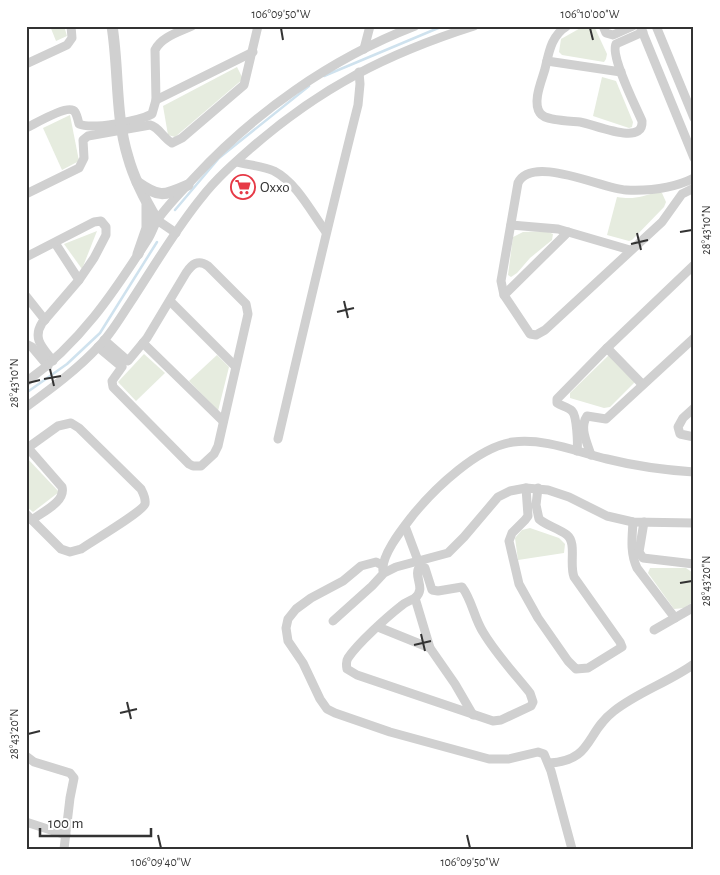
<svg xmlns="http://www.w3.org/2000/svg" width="720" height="875" viewBox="0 0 720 875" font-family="'Alegreya Sans',sans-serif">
  <rect width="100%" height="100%" fill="#fff"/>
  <g fill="#e6ecdf">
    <polygon points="50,26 64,26 67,36 56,41"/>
    <polygon points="584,26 594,26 607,54 606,59 604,62 562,55 559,52 561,39"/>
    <polygon points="237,67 243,79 175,137 168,135 163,106"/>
    <polygon points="602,77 616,81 633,122 632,127 629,128 593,116"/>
    <polygon points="70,115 79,161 62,170 43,128"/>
    <path d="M658,192l4,1 4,9 -2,5 -32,33 -3,1 -22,-6 10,-38c18,3 25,-1 41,-5z"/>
    <polygon points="97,231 82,269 64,244"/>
    <polygon points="546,231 553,234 552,240 530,258 517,273 511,277 508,275 513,237 523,232"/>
    <polygon points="144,354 165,373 136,401 118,382"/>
    <polygon points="217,355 229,367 218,411 189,381"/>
    <polygon points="609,355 635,382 610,407 604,408 570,398 570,393"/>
    <polygon points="26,457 59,492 33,512 26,506"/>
    <polygon points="530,528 559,538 565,544 564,553 518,560 515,538 522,530"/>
    <polygon points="650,568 686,568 693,573 694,601 684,608 674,609 648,573"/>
  </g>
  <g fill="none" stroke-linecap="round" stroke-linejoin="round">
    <g stroke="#cfe2ee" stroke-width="2.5">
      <polyline points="324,76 443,26"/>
      <polyline points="175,210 219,158 309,86"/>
      <polyline points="26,393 67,364 100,333 157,242"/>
    </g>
    <g stroke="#d0d0d0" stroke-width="9">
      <path d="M567,26c-16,10 -18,26 -22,43 -3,11 -13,33 -5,44 5,8 30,8 40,9 14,2 64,25 62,-1 -6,-14 -32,-65 -26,-77l27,-12"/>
      <polyline points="603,26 606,33 613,35 633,26"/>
      <polyline points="640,26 694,158"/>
      <polyline points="656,26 694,118"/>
      <polyline points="364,49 370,26"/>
      <polyline points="547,61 621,72"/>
      <polyline points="26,64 67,45 72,38 71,26"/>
      <polyline points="156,100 253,52"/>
      <path d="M26,128c9,-4 43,-25 49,-16 2,3 3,8 4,12 13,6 60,-3 73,-10l4,-14 -1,-50c6,-13 24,-18 37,-24"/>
      <path d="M236,162c12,3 27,4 38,9 23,12 37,41 52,61"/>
      <path d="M694,178c-20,10 -46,13 -68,12 -23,-1 -94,-36 -108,-7l-17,98 3,14 26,39 6,1 9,-5 117,-108 20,-28 12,-6"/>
      <path d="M26,194l53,-26 5,-10 -1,-18 5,-4 62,-11c9,2 13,13 22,18l10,-5 62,-53 14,-59"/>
      <polyline points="157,220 176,233"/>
      <polyline points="511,225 558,229 630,250"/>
      <polyline points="55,243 79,280"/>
      <path d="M26,257l68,-35 7,-1 5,6v8l-12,23 -15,22 -37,43c-10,16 1,25 11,38"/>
      <polyline points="504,295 568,232"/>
      <polyline points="26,296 45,320"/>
      <polyline points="170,301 235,366"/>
      <polyline points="143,343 223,421"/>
      <polyline points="26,344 32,347 48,366"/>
      <path d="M98,347l24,20 -10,14 1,6 76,77 4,2h8l13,-12 4,-8 30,-132 -2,-10 -38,-38c-10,-7 -16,-2 -22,7l-39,65 -19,23 -24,-21"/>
      <polyline points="607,348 642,384"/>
      <path d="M26,382c54,-39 87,-88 122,-143 4,-6 6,-14 10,-20 10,-14 23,-27 35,-40 61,-66 137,-120 222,-153"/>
      <path d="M26,407c25,-18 52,-38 73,-61 12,-12 21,-28 31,-43 23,-35 45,-73 72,-106 14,-18 31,-33 48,-48 70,-61 136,-95 224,-123"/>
      <polyline points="694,408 683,418 678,427 680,434 694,437"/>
      <path d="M278,439c26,-112 52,-223 80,-334l2,-21 -1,-12"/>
      <path d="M28,448l34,39c4,15 -20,25 -30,33"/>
      <path d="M26,449l32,-23 13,-3 8,5 62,61c2,4 5,9 4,15 -3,8 -54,38 -64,45l-11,3 -9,-3 -35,-35"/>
      <path d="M577,451c1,-7 0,-35 -5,-40 -4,-4 -11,-5 -15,-8v-4l50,-51 87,-83"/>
      <path d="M591,455c-4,-13 -12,-27 -4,-39l19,3 88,-81"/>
      <path d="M526,488l2,28 -3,4 -13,13 -3,8 10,43 19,34 30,43 8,8 12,-1 34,-21 -2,-5 -46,-65c-5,-13 3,-34 -7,-42 -9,-7 -20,-9 -28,-16l-3,-14 2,-17"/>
      <path d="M633,522c-1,16 -3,31 4,46l38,50"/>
      <polyline points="644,522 639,552 643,558 694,564"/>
      <path d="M405,526l15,40 5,2 7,22 6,1 24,-4c10,13 12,31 21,45 13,22 31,41 47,61l3,9 -2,4 -30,14 -8,1 -136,-46 -10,-6c-1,-5 -1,-8 1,-11 10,-15 39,-41 53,-52 4,-4 9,-5 14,-8 12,-10 -3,-22 5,-32"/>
      <polyline points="382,565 376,562 361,566 343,581 311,598 296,609 288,619 286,628 288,641 303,663 320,699 327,709 335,713 390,732 489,759 509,759 538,752 544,754 551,771 572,849"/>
      <path d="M383,571c-2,-16 20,-43 30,-56 22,-27 65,-68 100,-73 32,-4 64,10 94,17 28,7 57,11 87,13"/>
      <polyline points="415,598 430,648 455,684 473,715"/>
      <polyline points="333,621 372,586 384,573 396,567 448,553 464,537 498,497 510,491 526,488 548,490 569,497 607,516 633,522 694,523"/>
      <polyline points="378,627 430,648"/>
      <polyline points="654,630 694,607"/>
      <polyline points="26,756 34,762 70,773 74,778 70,798 64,849"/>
      <path d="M549,763c44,-2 36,-30 65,-52 24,-19 55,-29 80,-47"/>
      <polyline points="26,822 66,835"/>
    </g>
    <g stroke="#d0d0d0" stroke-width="11">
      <path d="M112,26c7,43 3,89 16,131 6,22 17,43 29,63"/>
      <path d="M137,182c23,16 26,14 51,3"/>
      <polyline points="138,254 147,228 147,205"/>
    </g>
  </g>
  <path fill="none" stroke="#333" stroke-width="2" d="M281,28l2,12M590,28l3,12M680,232l12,-2M637,233l4,17M631,244l17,-4M344,301l4,17M337,312l17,-4M50,369l4,17M44,379l17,-3M28,383l12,-3M680,583l12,-2M421,634l4,17M414,645l17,-4M127,702l4,17M120,713l17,-4M28,734l12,-3M158,835l3,13M467,835l3,13"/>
  <defs>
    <symbol id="supermarket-ring" viewBox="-11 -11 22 22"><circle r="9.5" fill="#fff" stroke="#e63946" stroke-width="1.5"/><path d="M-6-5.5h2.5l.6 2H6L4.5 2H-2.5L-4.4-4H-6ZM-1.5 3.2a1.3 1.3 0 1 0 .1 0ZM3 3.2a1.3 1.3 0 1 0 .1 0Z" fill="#e63946"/></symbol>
  </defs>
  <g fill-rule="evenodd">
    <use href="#supermarket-ring" x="229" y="173" width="28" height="28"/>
  </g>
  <g text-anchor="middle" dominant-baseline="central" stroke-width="5" stroke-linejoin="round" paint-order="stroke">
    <g font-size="15" fill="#333" stroke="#fff" text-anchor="start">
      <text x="260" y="187">Oxxo</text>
    </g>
  </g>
  <rect width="720" height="875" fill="none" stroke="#ffffff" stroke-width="55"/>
  <path d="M40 828v8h111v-8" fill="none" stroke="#333333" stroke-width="2.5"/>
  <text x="48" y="828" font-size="15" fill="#333333" stroke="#ffffff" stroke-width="4" paint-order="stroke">100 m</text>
  <rect x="28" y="28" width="664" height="820" fill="none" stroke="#333" stroke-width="2"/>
  <g font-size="12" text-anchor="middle" fill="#333">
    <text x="281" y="18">106°09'50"W</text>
    <text x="590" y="18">106°10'00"W</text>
    <text transform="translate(706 230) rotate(-90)" y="4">28°43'10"N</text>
    <text transform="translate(14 383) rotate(-90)" y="4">28°43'10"N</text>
    <text transform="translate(706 581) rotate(-90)" y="4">28°43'20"N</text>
    <text transform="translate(14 734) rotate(-90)" y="4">28°43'20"N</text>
    <text x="161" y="866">106°09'40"W</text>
    <text x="470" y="866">106°09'50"W</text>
  </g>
</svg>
